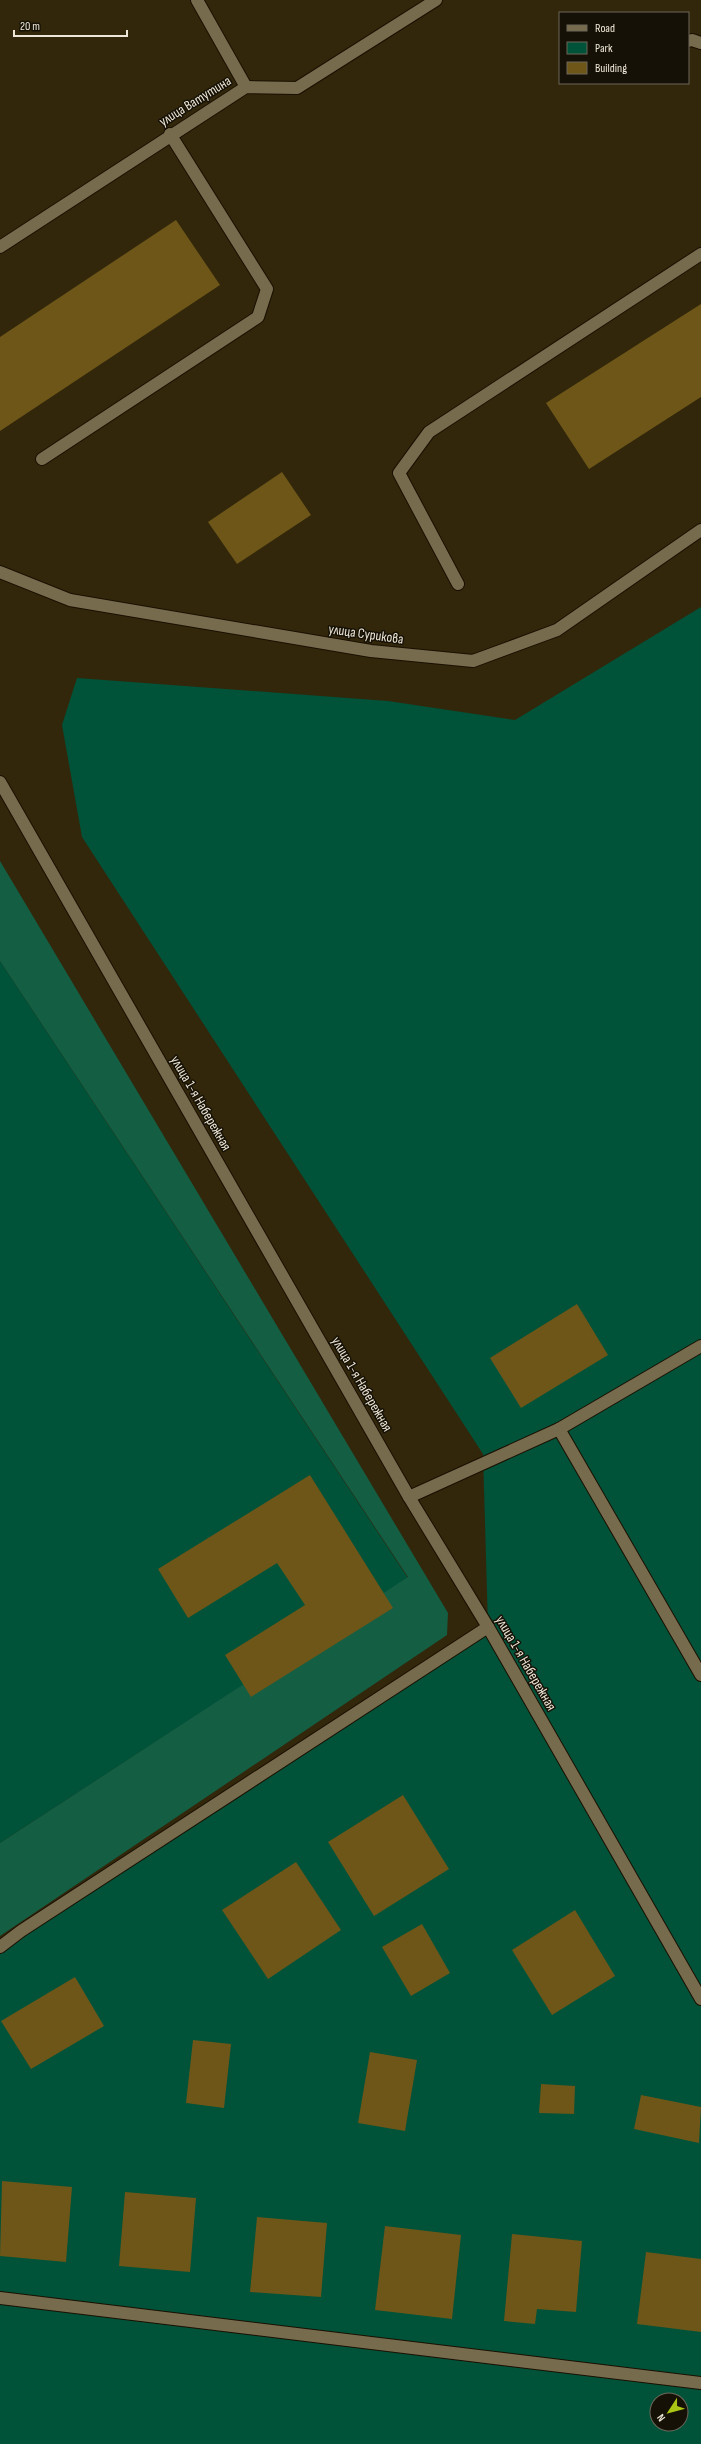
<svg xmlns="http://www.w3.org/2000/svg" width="701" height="2444" viewBox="0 0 701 2444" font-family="'Sofia Sans Condensed',sans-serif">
  <rect width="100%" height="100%" fill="#32270b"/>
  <g fill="#005239" fill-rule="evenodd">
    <path d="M701,607v1837h-701v-497l488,-320 -5,-173 -401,-617 -20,-112 15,-47 311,23 127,19zM657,2400h24v24h-24z"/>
    <polygon points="0,961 408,1578 0,1843"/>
  </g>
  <polygon fill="#145e44" points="0,861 448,1613 447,1635 0,1936 0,1843 408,1577 0,961"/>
  <g fill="#6d5618">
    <polygon points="176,220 220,285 0,431 0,337"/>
    <polygon points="701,304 701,397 589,469 546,403"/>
    <polygon points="282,472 311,515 237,564 208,522"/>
    <polygon points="577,1304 608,1355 521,1408 490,1358"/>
    <polygon points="310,1475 393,1608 251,1697 225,1655 305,1605 277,1563 188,1618 158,1569"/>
    <polygon points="403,1795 449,1869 374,1916 328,1842"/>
    <polygon points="296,1862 341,1930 268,1979 222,1910"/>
    <polygon points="575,1910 615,1976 552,2015 512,1950"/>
    <polygon points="422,1924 450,1973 411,1996 382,1947"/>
    <polygon points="75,1977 104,2026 31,2069 1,2021"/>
    <polygon points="193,2040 231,2044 224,2108 186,2103"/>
    <polygon points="370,2052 417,2060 405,2131 358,2123"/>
    <polygon points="541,2084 575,2086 574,2114 539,2113"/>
    <polygon points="641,2095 701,2107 699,2143 634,2129"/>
    <polygon points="2,2181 72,2187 66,2262 0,2256"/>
    <polygon points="125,2192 196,2198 190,2272 119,2266"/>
    <polygon points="257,2217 327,2223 321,2297 250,2292"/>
    <polygon points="385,2226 461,2235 452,2319 375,2310"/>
    <polygon points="512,2234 582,2241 576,2312 537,2309 535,2324 504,2321"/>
    <polygon points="646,2252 701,2259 701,2332 637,2324"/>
  </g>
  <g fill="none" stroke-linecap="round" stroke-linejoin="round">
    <defs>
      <g id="lane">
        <polyline points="197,0 246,87"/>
        <polyline points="688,41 692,40 701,43"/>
        <polyline points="0,247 246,87 297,88 436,0"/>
        <polyline points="42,459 258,317 267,289 170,134"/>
        <polyline points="458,584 399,473 429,432 701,254"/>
        <polyline points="559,1429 701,1675"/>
        <polyline points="409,1497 559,1429 701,1346"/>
      </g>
      <g id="street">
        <polyline points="0,572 70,600 371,651 473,661 557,630 701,530"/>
        <polyline points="0,782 409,1497 488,1627 701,1999"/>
        <polyline points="0,1947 21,1931 488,1627"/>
        <polyline points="0,2298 701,2383"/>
      </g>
    </defs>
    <use href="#lane" stroke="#1a1000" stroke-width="14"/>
    <use href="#street" stroke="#1a1000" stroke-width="14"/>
    <use href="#lane" stroke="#776b4e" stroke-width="12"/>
    <use href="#street" stroke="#776b4e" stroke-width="12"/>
  </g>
  <g text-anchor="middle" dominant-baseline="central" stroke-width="3" stroke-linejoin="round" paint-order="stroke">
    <g font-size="14" fill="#eee7d7" stroke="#161106">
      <text transform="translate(195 101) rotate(-32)">улица Ватутина</text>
      <text transform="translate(366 634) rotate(8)">улица Сурикова</text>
      <text transform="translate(201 1103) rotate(60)">улица 1-я Набережная</text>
      <text transform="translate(362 1384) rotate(60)">улица 1-я Набережная</text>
      <text transform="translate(526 1663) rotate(60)">улица 1-я Набережная</text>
    </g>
  </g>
  <rect x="559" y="12" width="130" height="72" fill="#161106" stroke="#6c675a"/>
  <rect x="567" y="25" width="20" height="6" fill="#776b4e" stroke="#6c675a"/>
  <text x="595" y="32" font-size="12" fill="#eee7d7">Road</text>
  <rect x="567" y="42" width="20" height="12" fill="#005239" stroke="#6c675a"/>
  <text x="595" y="52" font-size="12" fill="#eee7d7">Park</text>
  <rect x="567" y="62" width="20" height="12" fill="#6d5618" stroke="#6c675a"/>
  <text x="595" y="72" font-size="12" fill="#eee7d7">Building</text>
  <g transform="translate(669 2412) rotate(234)"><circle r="19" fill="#161106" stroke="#6c675a"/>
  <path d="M0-3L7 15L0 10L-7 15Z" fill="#abc614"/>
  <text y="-6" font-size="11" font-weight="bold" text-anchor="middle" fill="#eee7d7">N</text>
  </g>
  <path d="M14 30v6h113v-6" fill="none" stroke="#eee7d7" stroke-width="2"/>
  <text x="20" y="30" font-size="12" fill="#eee7d7" stroke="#161106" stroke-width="3" paint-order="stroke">20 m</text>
</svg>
